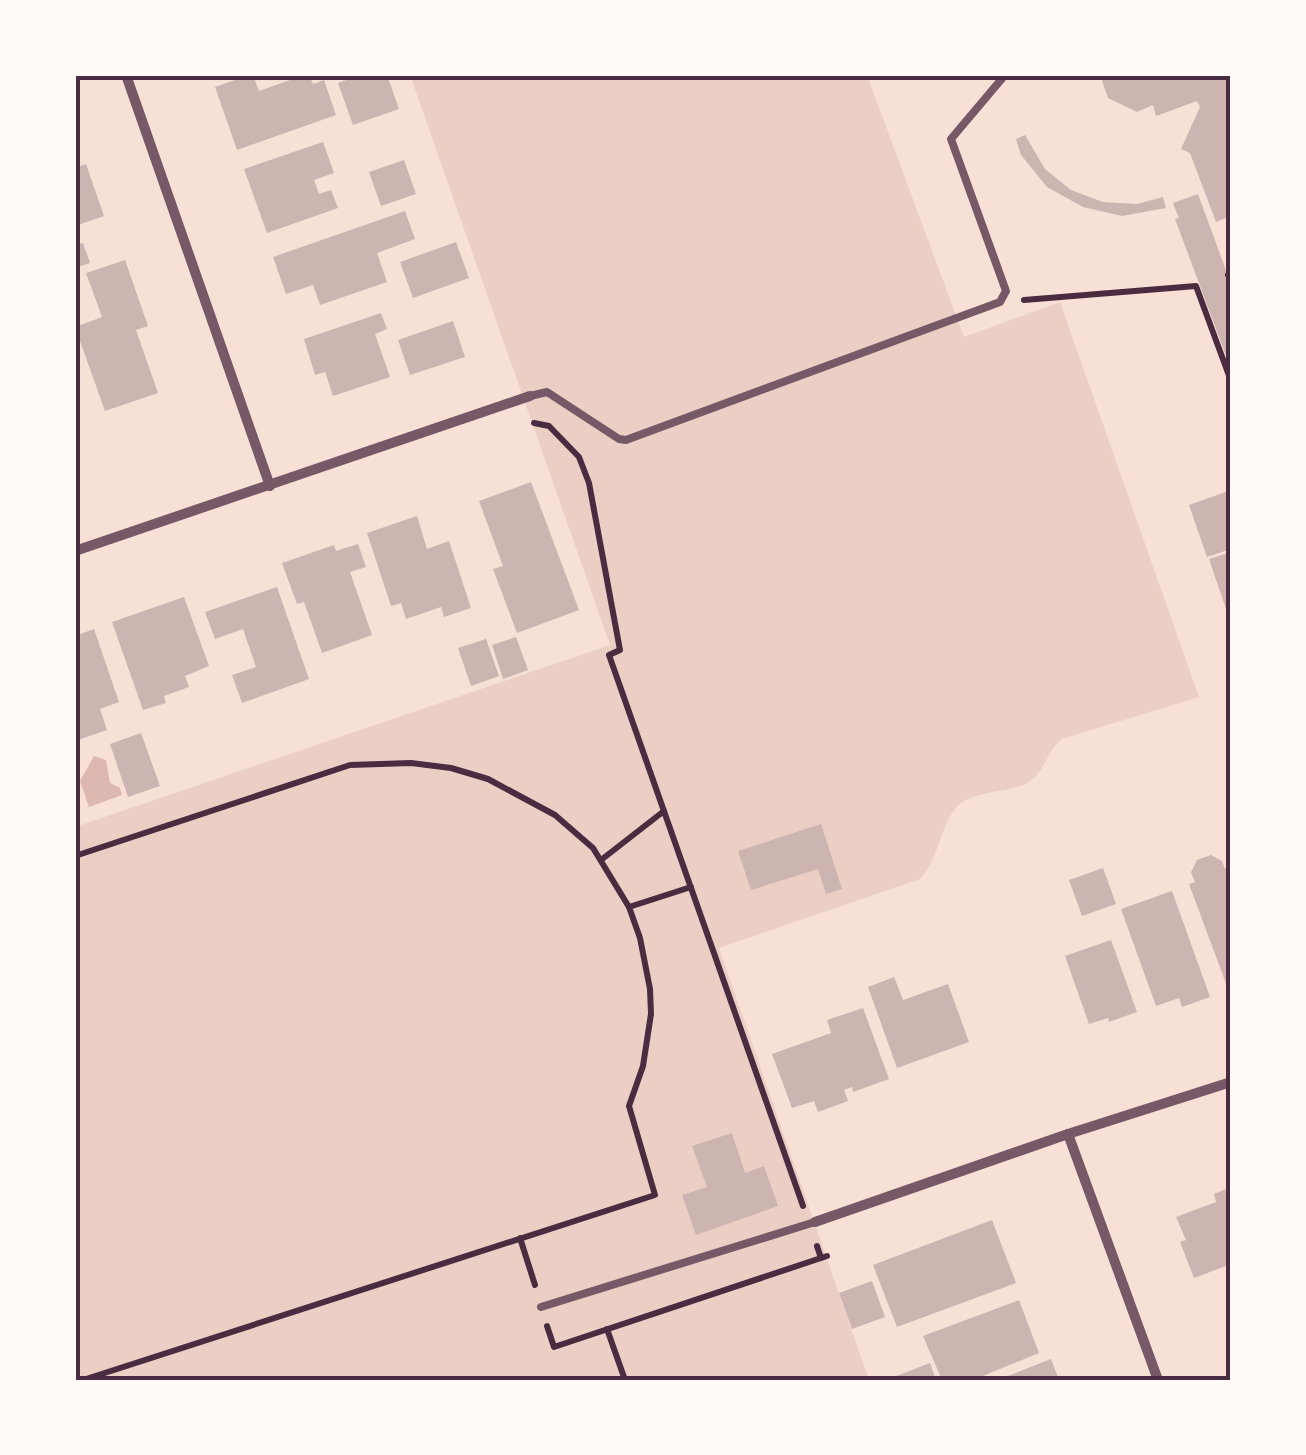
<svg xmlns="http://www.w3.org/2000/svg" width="1306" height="1455" viewBox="0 0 1306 1455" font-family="'Public Sans',sans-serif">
  <rect width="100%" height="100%" fill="#f7e1d7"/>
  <path fill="#ebcfc5" d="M410,75h457l97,262 96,-35 139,395 -137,42c-15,11 -17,33 -33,43 -20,12 -58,7 -74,27 -15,19 -16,49 -35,70l-201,69 150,432h-794v-553l535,-182z"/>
  <polygon fill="#dcb8b0" points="94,756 106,760 110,783 120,788 122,795 89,807 80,781"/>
  <g fill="#ccb4b1">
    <polygon points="249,75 253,75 259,91 290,80 288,75 309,75 313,84 324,80 336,115 237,150 215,87"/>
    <polygon points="360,75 387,75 399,109 353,125 338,83"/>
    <polygon points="1100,75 1231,75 1231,216 1216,222 1190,153 1181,149 1200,107 1197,101 1156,116 1153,105 1137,112 1108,98"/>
    <polygon points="1025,135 1045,169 1071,190 1103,202 1137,204 1163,197 1166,208 1122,216 1083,207 1047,187 1021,155 1016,139"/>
    <polygon points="323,142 334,173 314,180 319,194 331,190 338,208 267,233 244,169"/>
    <polygon points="404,160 416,194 381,206 369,172"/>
    <polygon points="86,164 104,216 75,226 75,168"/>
    <polygon points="1198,194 1231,284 1231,369 1175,219 1179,218 1173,203"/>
    <polygon points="405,211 415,239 377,253 387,282 320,305 313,285 286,294 273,257"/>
    <polygon points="456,242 469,278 413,298 400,262"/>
    <polygon points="83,243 90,263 75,268 75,245"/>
    <polygon points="125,260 148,326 136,330 158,393 105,411 75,327 102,317 86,273"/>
    <polygon points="381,313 387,329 375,334 390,377 333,396 325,372 315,375 304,339"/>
    <polygon points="453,321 465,357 410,375 398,340"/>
    <polygon points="531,482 579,610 517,633 493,569 503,566 479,501"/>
    <polygon points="1231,490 1231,549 1207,557 1189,505"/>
    <polygon points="417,516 427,549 449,541 471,608 444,617 441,607 406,619 401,603 391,606 367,533"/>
    <polygon points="358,544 366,567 350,572 372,635 322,653 304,602 297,604 282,563 334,545 336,551"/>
    <polygon points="1231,552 1231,610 1227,612 1209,559"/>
    <polygon points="277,587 309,679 242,703 232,675 256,667 243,629 215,639 205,612"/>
    <polygon points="184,597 209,666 185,676 189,687 164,696 166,703 143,710 112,622"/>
    <polygon points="94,629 119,702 100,709 107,730 75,741 75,636"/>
    <polygon points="516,637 528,670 503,679 492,645"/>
    <polygon points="486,639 499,676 471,686 458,648"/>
    <polygon points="141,733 160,786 128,797 110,744"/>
    <polygon points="821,824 842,889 826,894 818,869 751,890 738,851"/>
    <polygon points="1211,855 1222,861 1225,869 1231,866 1231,988 1228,989 1189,884 1195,882 1191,872 1197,860"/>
    <polygon points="1103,868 1116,904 1082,916 1069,880"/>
    <polygon points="1172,891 1210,997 1182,1007 1179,998 1156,1006 1121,909"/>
    <polygon points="1111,940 1137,1012 1109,1022 1108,1018 1089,1024 1065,956"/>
    <polygon points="894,977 903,1000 948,984 969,1042 897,1068 868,987"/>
    <polygon points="863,1008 889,1079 853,1092 852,1087 844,1090 848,1101 818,1112 814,1101 792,1108 772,1054 831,1033 827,1020"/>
    <polygon points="732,1133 745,1173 764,1166 778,1206 696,1235 682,1195 707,1187 692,1146"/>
    <polygon points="1231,1187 1231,1264 1194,1278 1180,1242 1186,1240 1176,1217 1216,1202 1214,1194"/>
    <polygon points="992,1220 1016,1283 897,1327 873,1265"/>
    <polygon points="872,1281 885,1317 852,1329 839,1293"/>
    <polygon points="1019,1300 1039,1353 973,1380 942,1380 923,1336"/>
    <polygon points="1051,1359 1059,1380 998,1380"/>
    <polygon points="930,1363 936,1380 886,1380"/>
  </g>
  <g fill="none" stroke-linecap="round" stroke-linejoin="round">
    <g stroke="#4a2c40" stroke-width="6">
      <polyline points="1228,275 1231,274"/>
      <polyline points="1024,300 1196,286 1231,381"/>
      <polyline points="534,423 549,426 579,457 589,483 620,650 609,655 803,1206"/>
      <polyline points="75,856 350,765 411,763 451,768 488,779 555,815 593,848 629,907 640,938 650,989 651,1014 643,1066 629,1106 655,1195 83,1380"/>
      <polyline points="601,860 664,811"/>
      <polyline points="629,907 691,887"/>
      <polyline points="520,1238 535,1285"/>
      <polyline points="817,1246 821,1258 827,1256"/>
      <polyline points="547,1326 554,1347 821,1258"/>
      <polyline points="607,1329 625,1380"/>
    </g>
    <g stroke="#755966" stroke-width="8">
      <polyline points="530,396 547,392 619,439 626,440 1000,302 1006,291 951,139 1005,75"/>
      <polyline points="541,1307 815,1222"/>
    </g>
    <g stroke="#755966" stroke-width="10">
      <polyline points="126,75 270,486"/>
      <polyline points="75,551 530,396"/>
      <polyline points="1068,1134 1158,1380"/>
      <polyline points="815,1222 1068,1134 1231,1082"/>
    </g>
  </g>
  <rect width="1306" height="1455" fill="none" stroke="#fffaf5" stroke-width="155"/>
  <rect x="78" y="78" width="1150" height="1300" fill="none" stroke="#4a2c40" stroke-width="4"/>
</svg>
